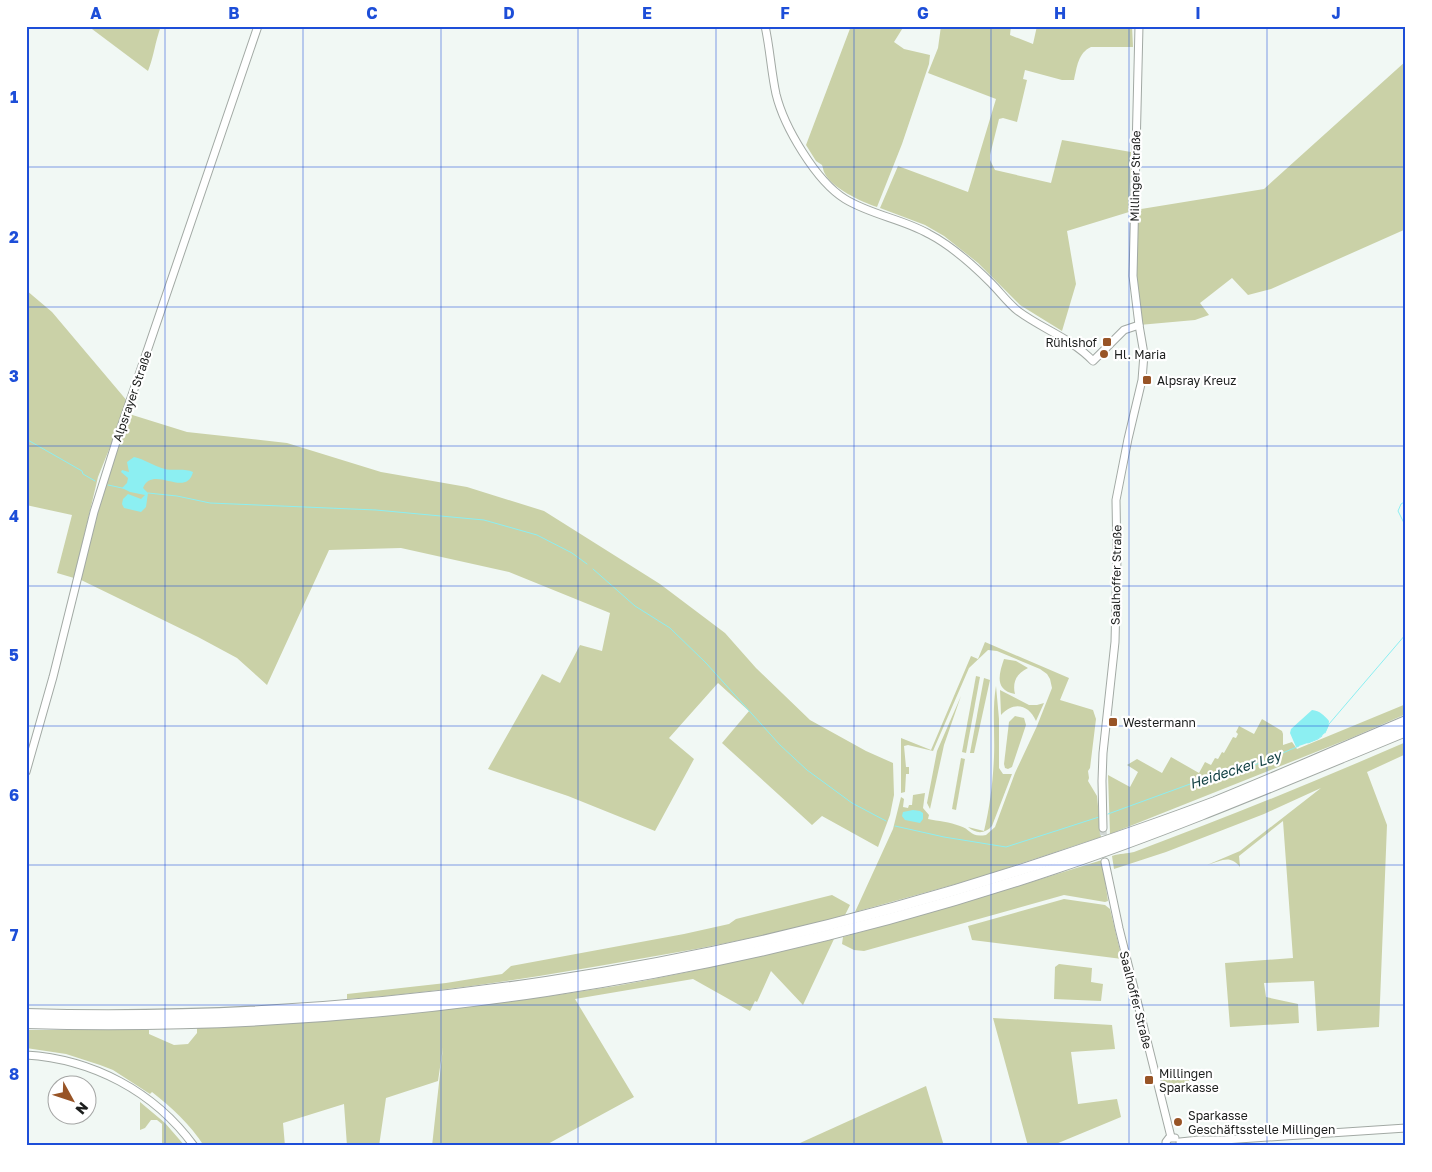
<svg xmlns="http://www.w3.org/2000/svg" width="1432" height="1172" viewBox="0 0 1432 1172" font-family="'Golos Text',sans-serif">
  <rect width="100%" height="100%" fill="#f1f8f4"/>
  <g fill="#cad1a7">
    <path d="M88,26h73c-6,16 -7,30 -13,45z"/>
    <path d="M851,26h53l-10,16 10,7 26,6 -1,9 -27,80 -25,63c-15,-5 -46,-19 -53,-35 -1,-2 -1,-5 -2,-7l-6,-4 -10,-16z"/>
    <path d="M941,26h70l-1,9 23,9 4,-18h95l1,21h-42c-13,6 -14,20 -17,33h-12l-37,-10 -2,9 4,1 -10,42 -14,-4 -4,1 -9,36v5l5,10 56,13 11,-43 69,12 -2,60 -62,19 9,53 -14,47 -42,-26 -42,-42 -34,-27 -19,-11 -45,-17 18,-42 70,26 28,-93 -68,-26 10,-25z"/>
    <polygon points="1406,61 1406,229 1271,289 1248,295 1232,278 1200,303 1209,315 1195,320 1139,325 1133,276 1135,210 1264,189"/>
    <polygon points="26,290 52,312 128,402 98,477 74,578 57,573 72,515 26,505"/>
    <polygon points="126,413 187,432 287,443 381,472 467,487 544,511 660,584 725,633 756,668 810,720 866,751 893,763 894,795 890,815 878,847 822,816 812,825 722,743 749,711 718,683 669,738 694,759 655,831 568,796 488,769 542,674 560,683 580,645 602,651 610,613 509,572 401,548 329,550 267,685 237,658 198,637 77,578"/>
    <path d="M985,642l84,36 -9,22 33,10 3,9 -6,49 -2,3 1,7 -1,3 9,15 4,41 -127,42 -119,33 38,-83 8,-32 3,2 -1,8 5,1 1,-3h3l1,-10 12,-2 -2,15 6,7 -1,4c10,2 22,3 32,7 11,3 10,12 26,9l9,-8 20,-54 22,-47 15,-38 -2,-9 -3,-5 -7,-5 -43,-18 -9,-1 -19,18 -36,83 -25,-6 -4,1 2,21h3v7h-3l-1,18 -4,1v-55l30,12 40,-94 7,3z"/>
    <path d="M1004,659l12,2 12,7c-11,5 -16,14 -13,26 -21,-4 -16,-20 -11,-35z"/>
    <polygon points="976,676 980,677 966,753 962,752"/>
    <polygon points="984,678 990,680 974,753 970,753"/>
    <path d="M996,686l3,33v49l4,6h9l-20,52c-7,8 -16,8 -24,1l16,4c6,-24 9,-50 10,-74 1,-24 -2,-47 2,-71z"/>
    <path d="M1000,690l29,15h8l7,-2 -8,18c-7,-17 -23,-20 -35,-6z"/>
    <polygon points="961,696 944,745 930,809 927,803 937,751"/>
    <polygon points="1406,704 1406,714 1351,738 1110,834 1108,775 1130,787 1138,772 1127,765 1137,759 1162,773 1171,757 1199,773 1205,762 1211,765 1215,758 1218,759 1222,752 1224,753 1233,737 1236,738 1238,734 1236,732 1239,726 1254,734 1262,719 1282,731 1283,734 1283,745 1292,742 1297,749"/>
    <polygon points="1015,716 1024,718 1026,725 1012,767 1008,769 1005,768 1004,764 1009,722"/>
    <path d="M1406,742v12l-39,18 20,53 -8,202 -62,4 -3,-50 -50,2 2,14 32,7 1,19 -69,4 -5,-64 68,-5 -10,-137 -44,35 1,11c-10,-13 -19,-6 -33,-2l33,-14 81,-63 -57,26 -98,38 -52,17 -2,-13c8,-3 15,-2 22,-4 92,-34 182,-71 272,-110z"/>
    <polygon points="961,758 965,759 956,810 952,809"/>
    <polygon points="1102,860 1108,901 1105,902 1064,895 864,951 854,950 842,944 843,937 973,900"/>
    <path d="M832,895l18,10 -5,10c-70,20 -141,33 -212,45 -95,17 -190,32 -286,39v-5l99,-11 56,-9 9,-8 173,-32 45,-10 7,-5z"/>
    <polygon points="1064,899 1105,905 1110,909 1122,959 972,940 968,926"/>
    <path d="M834,939l-31,66 -32,-34 -14,31 -2,-1 -5,10 -57,-32 -118,20 59,98 -90,49h-112l11,-99 -5,34 -52,17 -7,48h-32l-3,-42 -61,19 2,23h-81c-14,-22 -32,-38 -52,-54l-2,2 -37,-24 -13,-5 -34,-11 -40,-6v-18h123v4l25,11 14,-1 9,-11v-5c141,-5 280,-20 419,-42 73,-13 146,-30 218,-47z"/>
    <polygon points="1059,964 1092,968 1091,982 1103,984 1101,1001 1054,999 1055,967"/>
    <polygon points="993,1018 1112,1025 1115,1049 1071,1052 1078,1104 1117,1099 1121,1117 1051,1146 1028,1146"/>
    <polygon points="1189,1078 1190,1092 1176,1091 1174,1084 1164,1087 1162,1080"/>
    <polygon points="926,1086 944,1146 800,1146 800,1143"/>
    <polygon points="140,1102 165,1123 185,1146 162,1146 162,1124 157,1120 151,1120 145,1128 140,1130"/>
  </g>
  <g fill="#8ceff2">
    <path d="M134,457c10,2 20,9 31,12 9,2 20,-1 28,3 -7,27 -40,-8 -50,16l5,5 -2,14 -5,5 -17,-4 -2,-4 1,-5 5,-5 13,5 4,-4 -15,-3 -8,-4 5,-5 1,-5 -7,-6 1,-2 7,2 -2,-10z"/>
    <path d="M1312,710c8,1 12,5 17,11 -1,18 -19,21 -33,26l-6,-14 1,-4z"/>
    <polygon points="913,810 920,811 923,813 923,819 920,823 905,820 902,816 903,812"/>
  </g>
  <g fill="none" stroke-linecap="round" stroke-linejoin="round">
    <g stroke="#8ceff2" stroke-width="1">
      <polyline points="26,439 82,471 83,474 95,481"/>
      <polyline points="108,485 127,489"/>
      <polyline points="148,493 177,496 210,503 376,510 484,520 537,535 572,553 587,564"/>
      <polyline points="1406,501 1401,504 1398,511 1406,527"/>
      <polyline points="593,569 635,606 670,628 706,663 780,745 807,770 852,803 886,821"/>
      <polyline points="1325,733 1329,724 1406,634"/>
      <polyline points="1308,743 1318,739 1322,736"/>
      <path d="M1108,814l115,-42c29,-2 51,-16 76,-26"/>
      <polyline points="895,826 944,837 1006,847 1099,817"/>
    </g>
    <polyline stroke="#d1d7d4" stroke-width="7" stroke-dasharray="7 3.5" stroke-linecap="butt" points="1103,828 1105,862"/>
    <defs>
      <g id="minor">
        <path d="M765,26c5,22 6,45 11,68 8,33 40,87 69,105 26,16 58,20 84,35 23,12 44,31 62,49 9,9 17,20 27,28 24,18 53,27 75,50l31,-31 15,-5"/>
        <polyline points="26,772 53,677 94,512 116,442 258,26"/>
        <polyline points="1103,828 1102,781 1103,753 1115,642 1117,558 1116,500 1128,439 1142,380 1144,354 1139,325 1133,276 1139,26"/>
        <polyline points="1105,862 1119,928 1171,1137"/>
        <path d="M26,1055c66,4 128,36 168,91"/>
        <polyline points="1180,1142 1199,1140 1224,1140 1406,1128"/>
        <polyline points="1166,1146 1166,1142 1169,1138 1175,1138"/>
      </g>
      <g id="highway">
        <path d="M26,1014c347,10 698,-44 1027,-155 54,-18 109,-37 162,-57 64,-26 127,-54 191,-81"/>
        <path d="M26,1023c344,10 701,-44 1027,-154 120,-40 236,-90 353,-138"/>
      </g>
    </defs>
    <use href="#minor" stroke="#a2a9a4" stroke-width="9"/>
    <use href="#highway" stroke="#a2a9a4" stroke-width="12"/>
    <use href="#minor" stroke="#fff" stroke-width="7"/>
    <use href="#highway" stroke="#fff" stroke-width="10"/>
  </g>
  <path fill="none" stroke="#1d4ed8" stroke-width="1" stroke-opacity="0.55" d="M165,26v1120M303,26v1120M441,26v1120M578,26v1120M716,26v1120M854,26v1120M991,26v1120M1129,26v1120M1267,26v1120M26,167h1380M26,307h1380M26,446h1380M26,586h1380M26,726h1380M26,865h1380M26,1005h1380"/>
  <g fill="#985426" stroke="#fff" stroke-width="2">
    <rect x="1102" y="337" width="10" height="10" rx="2.5"/>
    <circle cx="1104" cy="354" r="5"/>
    <rect x="1142" y="375" width="10" height="10" rx="2.5"/>
    <rect x="1108" y="717" width="10" height="10" rx="2.5"/>
    <rect x="1144" y="1075" width="10" height="10" rx="2.5"/>
    <circle cx="1178" cy="1122" r="5"/>
  </g>
  <g text-anchor="middle" dominant-baseline="central" stroke-width="4.5" stroke-linejoin="round" paint-order="stroke">
    <g font-size="12" fill="#1b1d1c" stroke="#fff">
      <text transform="translate(1135 176) rotate(-89)">Millinger Straße</text>
      <text transform="translate(132 396) rotate(-71)">Alpsrayer Straße</text>
      <text transform="translate(1116 575) rotate(-89)">Saalhoffer Straße</text>
      <text transform="translate(1136 1000) rotate(76)">Saalhoffer Straße</text>
    </g>
    <g font-size="12" fill="#1b1d1c" stroke="#fff" text-anchor="start">
      <text x="1097" y="342" text-anchor="end">Rühlshof</text>
      <text x="1114" y="354">Hl. Maria</text>
      <text x="1157" y="380">Alpsray Kreuz</text>
      <text x="1123" y="722">Westermann</text>
      <text x="1159" y="1073">Millingen<tspan x="1159" dy="14">Sparkasse</tspan></text>
      <text x="1188" y="1115">Sparkasse<tspan x="1188" dy="14">Geschäftsstelle Millingen</tspan></text>
    </g>
    <g font-size="14" font-style="italic" fill="#144244" stroke="#fff">
      <text transform="translate(1235 769) rotate(-18)">Heidecker Ley</text>
    </g>
  </g>
  <rect width="1432" height="1172" fill="none" stroke="#ffffff" stroke-width="55"/>
  <g transform="translate(72 1100) rotate(130)"><circle r="24" fill="#ffffff" stroke="#a4a5a4"/>
  <path d="M0-4L9 19L0 12L-9 19Z" fill="#985426"/>
  <text y="-8" font-size="14" font-weight="bold" text-anchor="middle" fill="#1b1d1c">N</text>
  </g>
  <rect x="28" y="28" width="1376" height="1116" fill="none" stroke="#1d4ed8" stroke-width="2"/>
  <g font-size="16" text-anchor="middle" font-weight="bold" fill="#1d4ed8">
    <text x="96" y="19">A</text>
    <text x="234" y="19">B</text>
    <text x="372" y="19">C</text>
    <text x="509" y="19">D</text>
    <text x="647" y="19">E</text>
    <text x="785" y="19">F</text>
    <text x="923" y="19">G</text>
    <text x="1060" y="19">H</text>
    <text x="1198" y="19">I</text>
    <text x="1336" y="19">J</text>
    <text x="14" y="103">1</text>
    <text x="14" y="243">2</text>
    <text x="14" y="382">3</text>
    <text x="14" y="522">4</text>
    <text x="14" y="661">5</text>
    <text x="14" y="801">6</text>
    <text x="14" y="941">7</text>
    <text x="14" y="1080">8</text>
  </g>
</svg>
